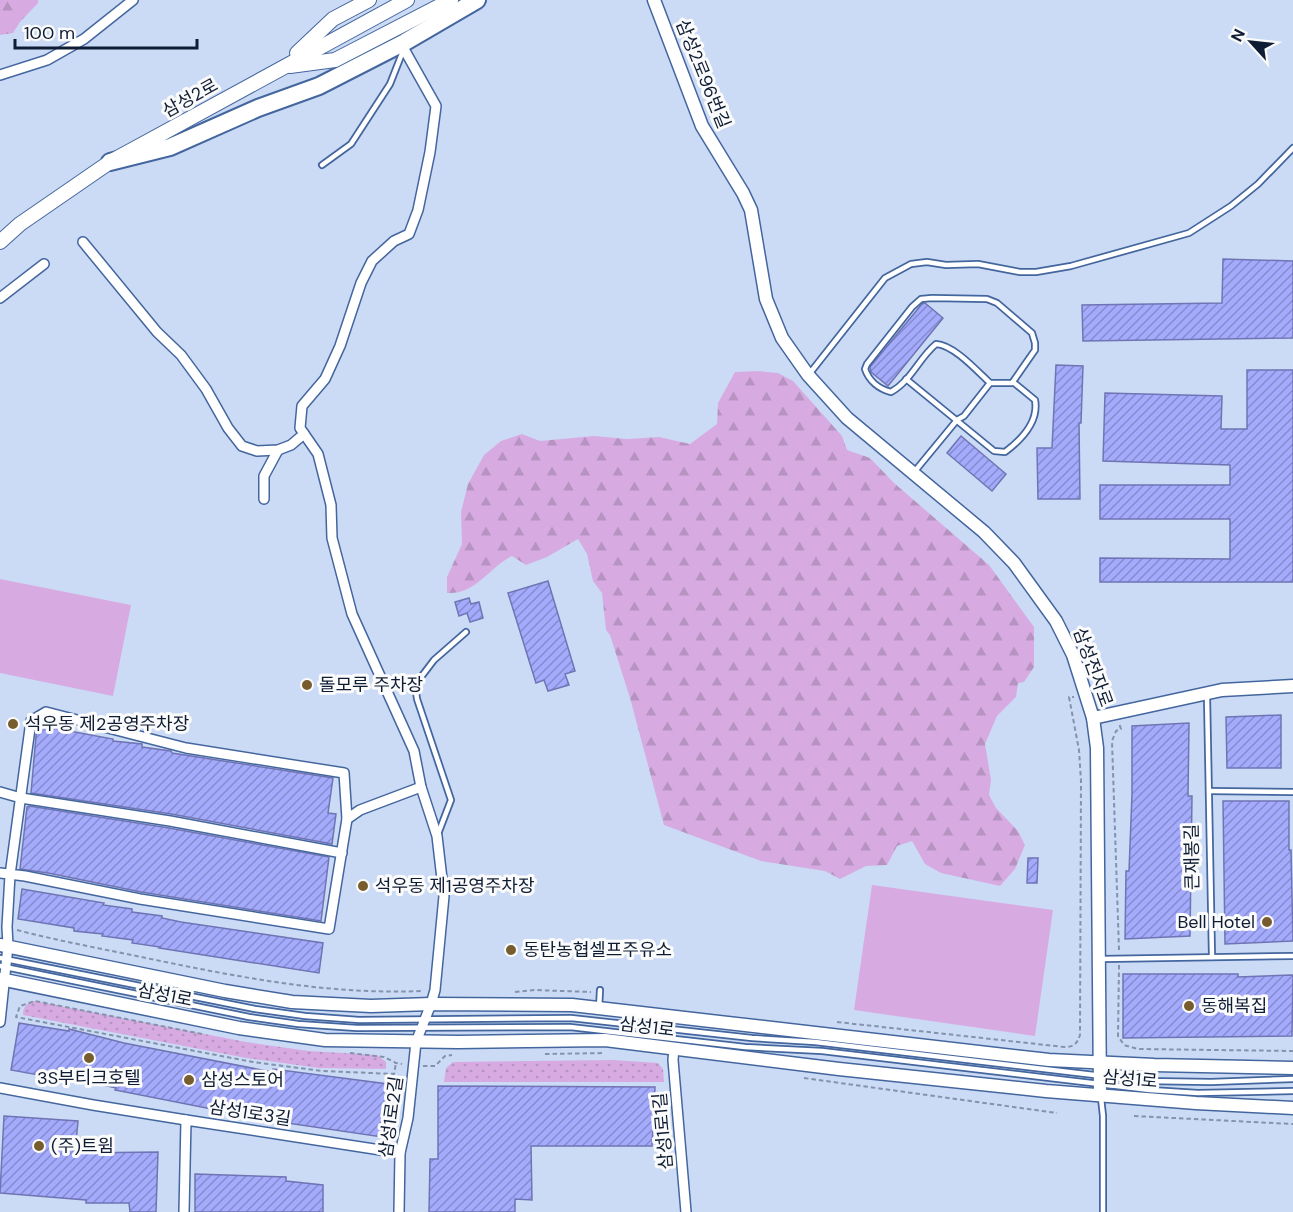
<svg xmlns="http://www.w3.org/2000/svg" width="1293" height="1212" viewBox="0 0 1293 1212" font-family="'DM Sans','Noto Sans KR',sans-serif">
  <defs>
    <pattern id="grass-dots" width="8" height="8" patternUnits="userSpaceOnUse" patternTransform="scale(1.5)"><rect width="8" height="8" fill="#d7abe2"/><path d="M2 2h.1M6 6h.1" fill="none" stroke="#b793c2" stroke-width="1.8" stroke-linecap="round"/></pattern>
    <pattern id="forest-firs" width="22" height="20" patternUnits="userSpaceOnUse" patternTransform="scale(1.5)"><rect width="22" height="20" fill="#d7abe2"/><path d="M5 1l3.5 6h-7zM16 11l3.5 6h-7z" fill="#b793c2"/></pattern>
    <pattern id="building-hatch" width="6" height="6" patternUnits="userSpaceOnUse" patternTransform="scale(1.5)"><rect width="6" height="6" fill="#a5abfc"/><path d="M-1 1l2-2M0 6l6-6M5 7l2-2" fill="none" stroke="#858bcd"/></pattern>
  </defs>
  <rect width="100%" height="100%" fill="#cbdbf5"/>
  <g fill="url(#grass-dots)">
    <path d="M35,1001l211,41 63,9 68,4 9,7v7l-67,-1 -73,-10 -223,-43c0,-8 4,-13 12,-14z"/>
    <polygon points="613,1060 658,1063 663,1069 664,1082 444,1082 446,1068 453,1062"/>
  </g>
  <g fill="url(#forest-firs)">
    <polygon points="0,0 38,0 38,3 20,22 13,33 0,35"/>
    <path d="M758,371l20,2 15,8 49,55 5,14 23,8 24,25 95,82 45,62v40l-10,15 -6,1 -2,14 -19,19 -12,28 6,36 -2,15 7,13 22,23 7,14 -10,24 -15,17 -59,-13 -16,-9 -13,-23 -15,5 -10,19 -21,1 -26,13 -15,-8 -64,-10 -97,-36 -34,-127 -20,-63 -4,-5 -4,-37 -9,-12 -6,-27 -9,-15 -31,18 -21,8 -14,-9c-24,12 -36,39 -65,37v-16l15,-33 -1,-32 7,-28 16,-29 17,-14 21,-7 18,7 54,-5 33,3 32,-2 31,7 27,-20 1,-21 17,-31z"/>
  </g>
  <g fill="#d7abe2">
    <polygon points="0,579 131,605 113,696 0,673"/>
    <polygon points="872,885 1053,910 1035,1036 854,1010"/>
  </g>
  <g fill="url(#building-hatch)" stroke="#7074b4" stroke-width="1.5">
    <polygon points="1223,259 1293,261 1293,338 1083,341 1082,305 1222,303"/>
    <polygon points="925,303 943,318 888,386 871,372 870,367 922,304"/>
    <polygon points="1056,365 1083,366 1081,423 1079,423 1080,499 1038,499 1037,448 1052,448"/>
    <polygon points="1247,370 1293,370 1293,582 1100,582 1100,558 1230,559 1230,519 1100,519 1100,485 1230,485 1230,465 1103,461 1105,393 1222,396 1221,429 1247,429"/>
    <polygon points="961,436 1006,474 992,491 947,453"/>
    <polygon points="548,581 575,671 565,674 569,685 548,691 544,680 536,683 508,593"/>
    <polygon points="469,598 471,604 479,602 483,618 470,622 467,613 459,616 455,602"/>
    <polygon points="1281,715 1281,768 1227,768 1226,717"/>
    <polygon points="1189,723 1188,796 1192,796 1190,936 1125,939 1126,871 1129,871 1132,794 1132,726"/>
    <polygon points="37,725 113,739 113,741 142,744 142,747 171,751 172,753 333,778 328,813 336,814 332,844 171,814 31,793"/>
    <polygon points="1223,801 1289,801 1289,850 1291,850 1293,941 1225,944"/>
    <polygon points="29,806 169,828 329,857 321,921 141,892 48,873 20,869 27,807"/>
    <polygon points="1028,858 1038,858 1037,883 1027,883"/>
    <polygon points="22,889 104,903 103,905 132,909 132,912 162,916 162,918 181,922 323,943 319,973 159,948 160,947 132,943 133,940 102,936 103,934 74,931 74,928 18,919"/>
    <polygon points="1123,974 1238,974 1238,977 1293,975 1292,1036 1123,1038"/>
    <polygon points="19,1023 69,1031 69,1029 124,1043 272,1072 273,1069 388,1084 382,1137 267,1120 115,1090 116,1088 56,1074 55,1078 11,1070"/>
    <polygon points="438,1086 655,1087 652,1146 531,1146 532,1200 515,1199 515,1212 429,1212 430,1159 438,1159"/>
    <polygon points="4,1116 78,1121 75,1153 158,1152 156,1212 130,1212 129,1203 86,1203 86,1200 0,1193"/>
    <polygon points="195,1174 286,1177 286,1181 323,1185 323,1212 195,1212"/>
  </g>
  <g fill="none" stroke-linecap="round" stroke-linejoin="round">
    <defs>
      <g id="service">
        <polyline points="322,165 351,144 390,84 403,51"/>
        <path d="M932,298l55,1 10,4 35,30 3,10v7l-23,33h-22c-13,-12 -36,-38 -54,-39 -17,14 -25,37 -45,48 -12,-3 -22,-11 -26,-23l2,-5 45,-57 9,-8z"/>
        <polyline points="810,373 885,278 911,264 927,262 946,265 978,264 1020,272 1036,272 1071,266 1189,233 1231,206 1258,184 1293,148"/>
        <path d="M906,379l88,72 11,1c16,-12 34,-30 30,-52l-22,-18"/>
        <polyline points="915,471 957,420 964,416 990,383"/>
        <polyline points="1207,696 1212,957"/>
        <polyline points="1209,791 1293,792"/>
        <polyline points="438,834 451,800 417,699 415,685 434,660 466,632"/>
        <polyline points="0,958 255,1009 305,1016 359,1020 571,1018 752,1038 815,1042 1145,1081 1211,1082 1293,1079"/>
        <polyline points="1101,959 1293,956"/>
        <polyline points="0,966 249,1017 298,1024 357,1028 570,1027 745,1047 822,1051 1150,1090 1198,1093 1293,1091"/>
        <polyline points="599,1008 600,990"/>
        <polyline points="1101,1098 1103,1116 1103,1212"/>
      </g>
      <g id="minor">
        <polyline points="0,75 47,60 84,39 133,0"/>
        <polyline points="83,242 157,332 181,355 206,389 228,428 242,446 257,451 278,450 291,445 304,434"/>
        <polyline points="0,298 44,264"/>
        <polyline points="264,499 264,476 278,450"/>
        <polyline points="0,792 21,798 170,821 342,853"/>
        <polyline points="347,819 360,810 421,787"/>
        <polyline points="0,873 25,876 140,899 329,929 347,819 344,773 186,748 46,712 31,721 10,875 7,927 8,946 0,1022"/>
        <polyline points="674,1048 673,1060 686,1212"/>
        <polyline points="0,1088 93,1105 186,1120"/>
        <polyline points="184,1212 186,1120 400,1153"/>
        <polyline points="399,1212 400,1153 408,1118 416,1042 431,1004 435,990 444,896 437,836 421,787 414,751 352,614 332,538 331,505 318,454 300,428 302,406 325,379 340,346 361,283 372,261 394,241 409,234 418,210 430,152 436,106 404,49"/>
      </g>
      <g id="tertiary">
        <polyline points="654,0 702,126 743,193 751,210 766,299 782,338 808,375 847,418 984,532 1014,563 1056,621 1073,655 1093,718 1097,748 1100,1095"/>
        <polyline points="1093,718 1222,690 1293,686"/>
        <polyline points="0,945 225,991 292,1002 371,1006 431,1004 572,1005 1049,1060 1154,1065 1293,1068"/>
        <polyline points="0,979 239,1028 325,1040 458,1042 605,1040 839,1069 1046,1091 1196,1103 1293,1108"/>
      </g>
      <g id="secondary">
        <polyline points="297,53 333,19 369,0"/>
        <polyline points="290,66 335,60 451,0"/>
        <polyline points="0,242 20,224 110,162 407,0"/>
      </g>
      <polyline id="motorway" points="110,162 170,147 258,108 319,86 405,42 477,0"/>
    </defs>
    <use href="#service" stroke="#44669e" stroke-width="8"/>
    <use href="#minor" stroke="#44669e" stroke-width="12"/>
    <use href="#tertiary" stroke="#44669e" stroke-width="15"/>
    <use href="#secondary" stroke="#44669e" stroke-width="16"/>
    <use href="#motorway" stroke="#44669e" stroke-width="20"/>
    <g stroke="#8393ab" stroke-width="2" stroke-dasharray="4.5 3" stroke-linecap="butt">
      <polyline points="1097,696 1110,696 1112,701"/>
      <path d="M17,930c42,11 86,19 129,28 92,19 182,37 276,33"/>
      <polyline points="1119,950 1112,741 1116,731 1121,729 1119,723"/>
      <polyline points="1119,965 1118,1036 1124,1045 1138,1049 1293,1051"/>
      <polyline points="515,992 534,990 591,992"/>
      <path d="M837,1022l227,25c10,0 13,-3 16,-12l1,-254 -2,-31 -10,-53h5"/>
      <polyline points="202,1034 35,1001 20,1006 16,1017 253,1062 322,1071 394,1074 396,1063"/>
      <polyline points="350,1053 384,1057 396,1063 402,1064"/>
      <polyline points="545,1054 605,1053"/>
      <polyline points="423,1066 435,1066 445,1056 452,1055"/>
      <polyline points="804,1078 1057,1113"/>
      <polyline points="1134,1116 1293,1124"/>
    </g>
    <use href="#service" stroke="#fff" stroke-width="4.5"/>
    <use href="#minor" stroke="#fff" stroke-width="9"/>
    <use href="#tertiary" stroke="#fff" stroke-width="12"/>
    <use href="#secondary" stroke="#fff" stroke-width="14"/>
    <use href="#motorway" stroke="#fff" stroke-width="16"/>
  </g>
  <g fill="#775c2e" stroke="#fbfbfb" stroke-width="2">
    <circle cx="307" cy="685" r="6"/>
    <circle cx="13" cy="724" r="6"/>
    <circle cx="363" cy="886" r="6"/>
    <circle cx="1267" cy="922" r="6"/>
    <circle cx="511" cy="950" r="6"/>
    <circle cx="1189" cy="1006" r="6"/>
    <circle cx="89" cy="1058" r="6"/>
    <circle cx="189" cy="1080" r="6"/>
    <circle cx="39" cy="1146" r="6"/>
  </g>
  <g text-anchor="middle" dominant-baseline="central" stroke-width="6" stroke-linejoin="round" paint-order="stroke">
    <g font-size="18" fill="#0f1d34" stroke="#fbfbfb">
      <text transform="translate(703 74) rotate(68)">삼성2로96번길</text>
      <text transform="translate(190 98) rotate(-29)">삼성2로</text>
      <text transform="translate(1093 667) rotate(70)">삼성전자로</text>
      <text transform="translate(1192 857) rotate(-91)">큰재봉길</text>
      <text transform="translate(165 995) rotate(11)">삼성1로</text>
      <text transform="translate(647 1027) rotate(7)">삼성1로</text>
      <text transform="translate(1130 1079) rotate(5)">삼성1로</text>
      <text transform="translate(250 1113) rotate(9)">삼성1로3길</text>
      <text transform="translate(391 1117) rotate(-82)">삼성1로2길</text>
      <text transform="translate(663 1131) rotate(-95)">삼성1로1길</text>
    </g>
    <g font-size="18" fill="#0f1d34" stroke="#fbfbfb" text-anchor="start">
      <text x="319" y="685">돌모루 주차장</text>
      <text x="25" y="724">석우동 제2공영주차장</text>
      <text x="375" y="886">석우동 제1공영주차장</text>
      <text x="1255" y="922" text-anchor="end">Bell Hotel</text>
      <text x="523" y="950">동탄농협셀프주유소</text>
      <text x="1201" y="1006">동해복집</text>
      <text x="89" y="1078" text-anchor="middle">3S부티크호텔</text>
      <text x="201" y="1080">삼성스토어</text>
      <text x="51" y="1146">(주)트윔</text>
    </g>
  </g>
  <g transform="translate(1251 42) rotate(297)" stroke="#fbfbfb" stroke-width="4.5" paint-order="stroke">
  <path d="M0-4.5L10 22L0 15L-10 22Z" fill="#0f1d34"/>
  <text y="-9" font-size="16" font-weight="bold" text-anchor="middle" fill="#0f1d34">N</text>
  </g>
  <path d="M15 39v9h182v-9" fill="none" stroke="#0f1d34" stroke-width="3"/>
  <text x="24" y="39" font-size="18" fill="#0f1d34" stroke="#fbfbfb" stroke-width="4.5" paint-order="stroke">100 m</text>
</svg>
